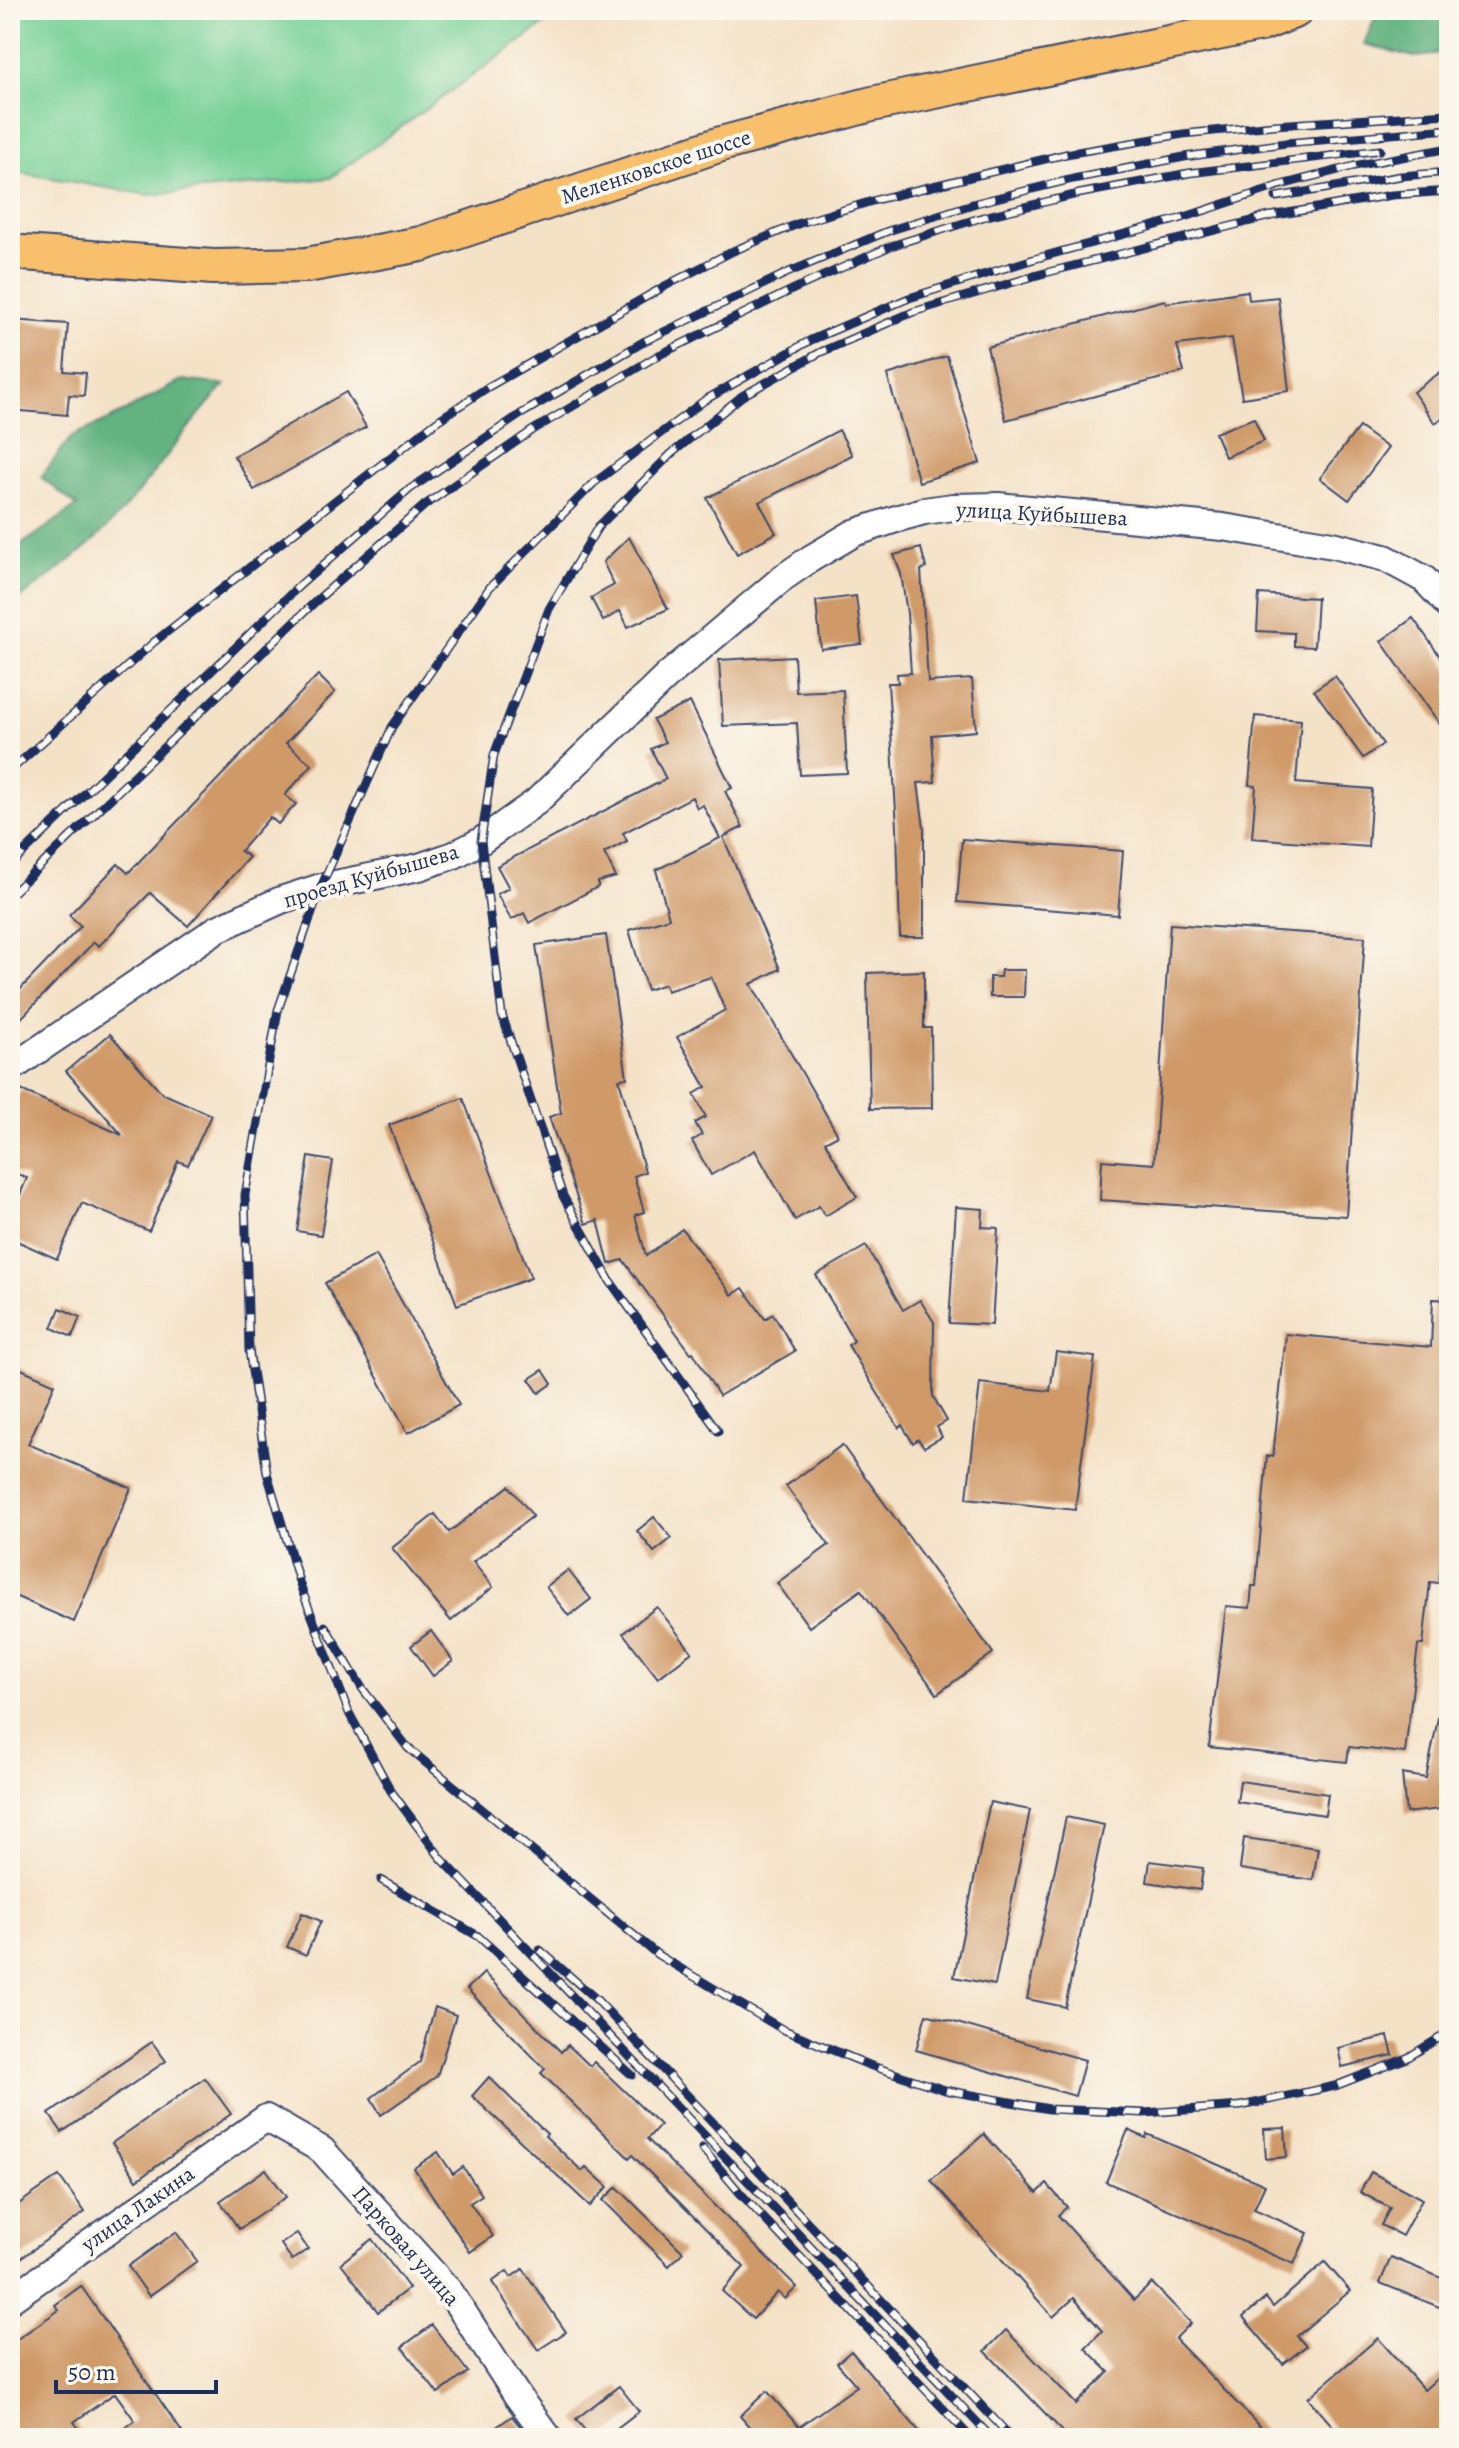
<svg xmlns="http://www.w3.org/2000/svg" width="1459" height="2448" viewBox="0 0 1459 2448" font-family="Alegreya,serif">
  <rect width="100%" height="100%" fill="#fbf7ec"/>
  <filter id="ink" filterUnits="userSpaceOnUse"><feTurbulence type="fractalNoise" baseFrequency=".0125" numOctaves="2"/><feDisplacementMap in="SourceGraphic" scale="16" xChannelSelector="R" yChannelSelector="G"/><feConvolveMatrix kernelMatrix="1 2 1 2 8 2 1 2 1" color-interpolation-filters="sRGB"/></filter>
  <filter id="wash" filterUnits="userSpaceOnUse"><feTurbulence type="fractalNoise" baseFrequency=".006" numOctaves="4" result="noise"/><feDisplacementMap in="SourceGraphic" scale="32" xChannelSelector="R" yChannelSelector="G"/><feGaussianBlur stdDeviation="1.8" result="paint"/><feColorMatrix in="noise" values="0 0 0 0 0 0 0 0 0 0 0 0 0 0 0 0 0 1.4 0 .05"/><feComposite in="paint" operator="in"/></filter>
  <g filter="url(#wash)">
    <rect width="100%" height="100%" fill="#f4e2c7"/>
    <polygon fill="#78d198" stroke="#4a807b" stroke-width="2" points="10,10 564,10 330,178 149,195 10,171"/>
    <g fill="#62b380" stroke="#3e716f" stroke-width="2">
      <polygon points="1378,10 1449,10 1449,53 1414,57 1364,44"/>
      <path d="M182,380l43,5c-46,48 -84,112 -132,156 -26,24 -56,44 -83,65v-66l11,5 56,-39 -36,-29 31,-41 37,-16z"/>
    </g>
    <g id="blocks">
      <g fill="#cf9968">
        <polygon points="1248,291 1249,300 1278,297 1289,391 1242,398 1232,338 1177,345 1184,372 1006,420 987,347 1165,300 1166,303"/>
        <polygon points="10,320 68,324 64,371 86,373 84,396 69,395 67,415 10,410"/>
        <polygon points="947,356 980,463 919,482 887,375"/>
        <polygon points="1449,366 1449,413 1435,423 1413,392"/>
        <polygon points="346,392 366,427 254,490 234,456"/>
        <polygon points="1254,418 1264,441 1225,457 1215,433"/>
        <polygon points="1359,427 1388,448 1349,500 1320,478"/>
        <polygon points="839,430 852,455 759,502 776,533 737,554 707,498"/>
        <polygon points="629,537 668,609 628,627 620,611 603,621 591,598 614,585 603,562"/>
        <polygon points="921,548 926,568 921,570 928,682 972,679 976,731 932,735 935,782 918,783 924,828 924,937 900,937 897,827 888,683 898,683 897,674 911,673 907,613 901,574 894,555"/>
        <polygon points="1259,594 1317,598 1314,647 1294,646 1294,633 1257,631"/>
        <polygon points="856,596 862,644 821,649 816,601"/>
        <polygon points="1413,618 1449,669 1449,737 1381,641"/>
        <polygon points="794,656 796,692 843,690 847,773 800,775 797,723 723,726 719,660"/>
        <polygon points="318,675 335,692 286,743 312,765 285,795 296,804 278,824 270,817 240,851 249,857 188,926 150,893 99,946 94,942 10,1030 10,1000 81,926 69,915 118,864 128,873"/>
        <polygon points="1335,676 1383,744 1363,758 1314,690"/>
        <polygon points="690,702 732,788 725,791 743,827 723,837 780,969 751,984 838,1135 825,1142 857,1197 825,1216 819,1206 795,1220 755,1150 711,1175 692,1141 702,1135 695,1123 706,1117 694,1094 706,1087 677,1037 725,1010 711,977 667,991 665,984 647,990 629,930 669,918 656,870 720,838 703,805 697,808 692,797 623,833 627,841 604,853 616,877 598,882 598,887 529,923 524,913 511,920 497,894 509,888 497,866 666,779 651,749 665,742 653,720"/>
        <polygon points="1255,716 1301,720 1296,783 1372,789 1368,847 1252,838 1256,786 1249,785"/>
        <polygon points="962,839 1123,851 1118,915 957,902"/>
        <polygon points="1170,924 1365,937 1346,1216 1100,1200 1102,1160 1154,1164"/>
        <polygon points="606,935 627,1078 619,1079 645,1172 634,1176 644,1212 635,1215 646,1256 682,1229 732,1295 743,1288 765,1319 773,1314 795,1351 719,1396 693,1352 691,1353 623,1260 609,1264 598,1220 586,1224 549,1117 561,1113 536,945"/>
        <polygon points="1001,970 1025,970 1024,997 990,997 990,977 1000,977"/>
        <polygon points="924,971 924,1028 931,1028 932,1108 870,1109 867,973"/>
        <polygon points="110,1034 162,1093 211,1115 188,1165 178,1161 149,1231 82,1203 57,1259 10,1238 10,1218 27,1178 10,1171 10,1113 21,1090 122,1135 66,1071"/>
        <polygon points="463,1098 531,1278 457,1305 389,1125"/>
        <polygon points="309,1157 333,1161 321,1235 297,1231"/>
        <polygon points="956,1207 983,1209 982,1227 998,1228 992,1325 949,1323"/>
        <polygon points="866,1246 903,1310 920,1300 934,1322 933,1396 947,1421 937,1427 942,1437 924,1447 918,1439 913,1443 902,1425 899,1428 848,1345 854,1341 816,1275"/>
        <polygon points="376,1255 459,1405 408,1433 325,1283"/>
        <polygon points="1433,1299 1449,1300 1449,1520 1445,1520 1439,1583 1430,1582 1423,1645 1418,1645 1405,1753 1349,1747 1347,1762 1209,1747 1226,1606 1250,1608 1252,1586 1256,1586 1267,1456 1273,1456 1286,1334 1431,1347"/>
        <polygon points="60,1308 80,1317 72,1337 52,1328"/>
        <polygon points="1056,1352 1095,1357 1075,1510 967,1498 980,1383 1050,1391"/>
        <polygon points="10,1364 55,1384 28,1444 131,1488 74,1622 10,1594"/>
        <polygon points="543,1370 552,1384 539,1393 529,1379"/>
        <polygon points="842,1445 993,1653 937,1694 861,1590 809,1627 777,1583 829,1545 786,1486"/>
        <polygon points="509,1486 533,1516 473,1562 493,1587 451,1621 392,1548 435,1514 449,1532"/>
        <polygon points="654,1517 672,1538 654,1552 637,1531"/>
        <polygon points="568,1570 591,1599 569,1616 546,1587"/>
        <polygon points="657,1607 692,1652 658,1678 623,1633"/>
        <polygon points="431,1631 453,1661 433,1676 411,1646"/>
        <polygon points="1441,1703 1449,1704 1449,1808 1406,1813 1402,1774 1426,1778"/>
        <polygon points="1240,1781 1328,1794 1325,1815 1237,1802"/>
        <polygon points="990,1802 1030,1810 995,1985 954,1977"/>
        <polygon points="1066,1817 1104,1825 1065,2007 1027,1999"/>
        <polygon points="1244,1838 1318,1848 1313,1880 1240,1869"/>
        <polygon points="1150,1861 1203,1868 1200,1890 1147,1882"/>
        <polygon points="302,1913 321,1921 306,1955 287,1947"/>
        <polygon points="484,1973 561,2052 568,2045 590,2066 594,2062 660,2125 647,2139 797,2287 785,2299 778,2292 753,2319 722,2291 744,2267 632,2155 629,2158 541,2073 545,2069 467,1989"/>
        <polygon points="435,2007 456,2015 437,2076 381,2115 371,2098 420,2062"/>
        <polygon points="926,2014 1085,2060 1075,2096 916,2050"/>
        <polygon points="1388,2036 1393,2055 1342,2067 1338,2048"/>
        <polygon points="152,2042 166,2061 62,2132 49,2114"/>
        <polygon points="489,2077 547,2134 545,2136 582,2171 586,2167 608,2187 590,2206 472,2096"/>
        <polygon points="205,2078 231,2114 137,2180 112,2143"/>
        <polygon points="1285,2128 1287,2157 1266,2159 1264,2129"/>
        <polygon points="1128,2130 1146,2138 1147,2134 1265,2185 1254,2209 1308,2233 1294,2264 1106,2182"/>
        <polygon points="984,2134 1037,2193 1047,2184 1067,2207 1058,2215 1134,2300 1152,2283 1191,2323 1175,2339 1262,2429 1252,2438 1069,2438 985,2351 1006,2330 1076,2404 1109,2372 1085,2348 1102,2331 1074,2298 1053,2317 931,2180"/>
        <polygon points="438,2152 453,2174 463,2167 482,2195 470,2203 493,2236 470,2252 414,2168"/>
        <polygon points="266,2169 286,2197 239,2229 220,2201"/>
        <polygon points="1371,2172 1422,2199 1402,2236 1381,2225 1390,2208 1360,2192"/>
        <polygon points="59,2176 85,2212 10,2266 10,2210"/>
        <polygon points="617,2187 683,2252 669,2266 603,2200"/>
        <polygon points="176,2232 197,2261 149,2296 128,2266"/>
        <polygon points="297,2233 308,2249 292,2260 281,2244"/>
        <polygon points="372,2239 409,2288 378,2312 341,2263"/>
        <polygon points="1391,2257 1449,2281 1449,2311 1380,2283"/>
        <polygon points="1325,2262 1350,2291 1297,2336 1306,2346 1283,2364 1243,2317 1266,2298 1273,2307"/>
        <polygon points="523,2269 566,2332 538,2350 492,2282 507,2271 511,2277"/>
        <polygon points="81,2286 186,2438 110,2438 135,2421 115,2393 74,2422 86,2438 10,2438 10,2344 59,2310 55,2305"/>
        <polygon points="432,2325 468,2372 438,2394 402,2347"/>
        <polygon points="1378,2338 1424,2390 1449,2368 1449,2433 1444,2438 1343,2438 1308,2398"/>
        <polygon points="851,2351 925,2438 759,2438 740,2416 767,2391 799,2427 857,2386 837,2363"/>
        <polygon points="619,2386 639,2411 604,2438 591,2438 576,2419"/>
        <polygon points="512,2416 525,2432 517,2438 481,2438"/>
      </g>
    </g>
  </g>
  <g filter="url(#ink)">
    <use href="#blocks" fill-opacity="0" stroke="#3c4a6e" stroke-width="2"/>
    <g fill="none" stroke-linecap="round" stroke-linejoin="round">
      <defs>
        <g id="minor">
          <polyline points="10,1069 217,929 281,900 321,887 419,867 454,855 481,841 536,802 667,676 784,577 810,559 854,533 899,518 924,511 953,507 998,506 1223,527 1333,545 1385,558 1424,579 1449,606"/>
          <polyline points="10,2300 266,2118 322,2150 450,2292 518,2397 549,2438"/>
        </g>
        <polyline id="major" points="10,252 213,267 307,265 421,244 721,144 872,104 1261,24 1296,10"/>
      </defs>
      <use href="#minor" stroke="#3c4a6e" stroke-width="30"/>
      <use href="#major" stroke="#3c4a6e" stroke-width="38"/>
      <use href="#minor" stroke="#fff" stroke-width="26"/>
      <use href="#major" stroke="#f8bf6c" stroke-width="34"/>
      <defs>
        <g id="rail">
          <polyline points="1276,197 1401,176 1449,172"/>
          <polyline points="1259,218 1392,195 1449,191"/>
          <polyline points="10,771 154,642 437,421 488,387 667,285 733,251 800,223 879,199 1066,154 1183,134 1274,125 1449,114"/>
          <polyline points="10,866 299,586 410,489 521,414 645,341 787,273 888,231 976,203 1073,179 1184,157 1286,143 1449,129"/>
          <polyline points="10,895 316,601 425,505 533,430 657,356 796,288 891,246 983,217 1078,194 1189,173 1380,150"/>
          <polyline points="718,1431 610,1281 563,1196 502,1015 481,841 494,755 549,609 598,527 671,454 742,396 821,352 913,312 1041,274 1271,216"/>
          <polyline points="325,1626 362,1688 408,1748 658,1955 782,2029 869,2065 945,2090 1049,2109 1144,2113 1241,2106 1335,2086 1407,2058 1449,2032"/>
          <polyline points="381,1880 478,1936 632,2075"/>
          <polyline points="540,1950 597,2000 1012,2438"/>
          <polyline points="702,2148 741,2194 971,2438"/>
          <polyline points="992,2438 441,1858 391,1791 349,1713 300,1585 267,1473 249,1350 245,1195 278,1010 321,887 392,727 490,587 594,483 705,400 811,340 909,298 1034,259 1179,219 1281,185 1354,166 1449,148"/>
        </g>
      </defs>
      <use href="#rail" stroke="#1b2f5e" stroke-width="9"/>
      <use href="#rail" stroke="#fbf7ec" stroke-width="6" stroke-dasharray="18" stroke-linecap="butt"/>
    </g>
  </g>
  <g text-anchor="middle" dominant-baseline="central" stroke-width="8" stroke-linejoin="round" paint-order="stroke">
    <g font-size="22" fill="#1b2f5e" stroke="#fbf7ec">
      <text transform="translate(656 167) rotate(-18)">Меленковское шоссе</text>
      <text transform="translate(1042 514) rotate(3)">улица Куйбышева</text>
      <text transform="translate(371 876) rotate(-16)">проезд Куйбышева</text>
      <text transform="translate(138 2209) rotate(-35)">улица Лакина</text>
      <text transform="translate(406 2246) rotate(49)">Парковая улица</text>
    </g>
  </g>
  <rect width="1459" height="2448" fill="none" stroke="#fbf7ec" stroke-width="40"/>
  <path d="M56 2380v12h160v-12" fill="none" stroke="#1b2f5e" stroke-width="4"/>
  <text x="68" y="2380" font-size="24" fill="#1b2f5e" stroke="#fbf7ec" stroke-width="6" paint-order="stroke">50 m</text>
</svg>
